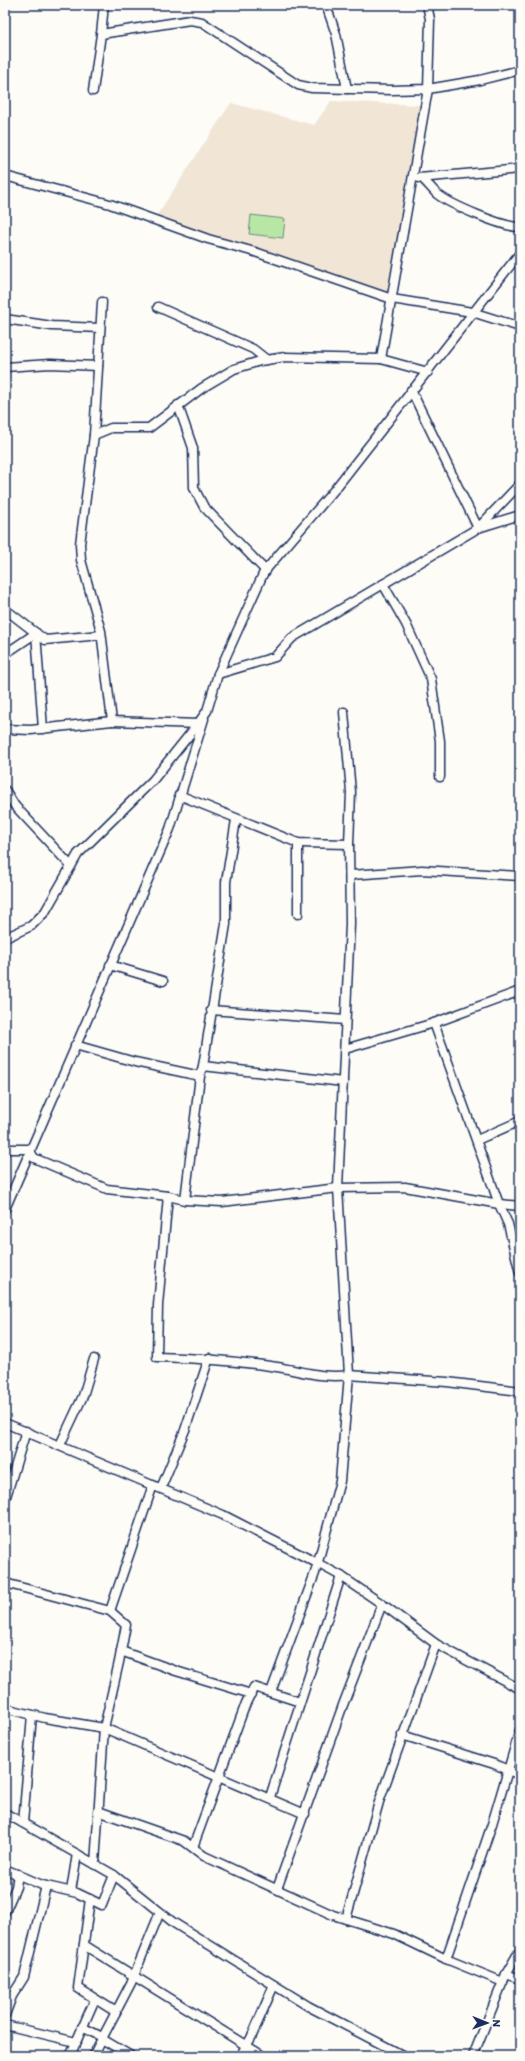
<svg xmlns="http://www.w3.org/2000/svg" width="525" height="2061" viewBox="0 0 525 2061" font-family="Itim,sans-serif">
  <rect width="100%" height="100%" fill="#fdfcf7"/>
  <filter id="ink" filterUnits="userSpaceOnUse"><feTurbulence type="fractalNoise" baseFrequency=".025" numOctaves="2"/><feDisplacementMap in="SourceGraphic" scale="8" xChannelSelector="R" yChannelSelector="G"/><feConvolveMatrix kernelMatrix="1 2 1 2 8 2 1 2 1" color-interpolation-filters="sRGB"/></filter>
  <g filter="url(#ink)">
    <polygon fill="#f1e6d6" points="331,101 421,105 391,299 153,221 231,103 314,125"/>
    <polygon fill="#b8e6a5" stroke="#6a8a82" points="251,215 285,219 283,238 249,234"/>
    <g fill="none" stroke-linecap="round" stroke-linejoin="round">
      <defs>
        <g id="minor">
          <polyline points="326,5 336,34 347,89"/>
          <polyline points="101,34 190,20 202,22 298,85 312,88 392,90 428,89 480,80 520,70"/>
          <polyline points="93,91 101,34 104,5"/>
          <polyline points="5,176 110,204 208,239 255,252 392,299 472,312 520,327"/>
          <polyline points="419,178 520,169"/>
          <path d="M422,178c5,5 10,11 15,16 14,11 65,33 83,33"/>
          <polyline points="158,307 253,349 267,360"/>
          <polyline points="5,319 52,326 100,328"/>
          <polyline points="381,359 428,372"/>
          <polyline points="5,367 50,364 98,366"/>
          <polyline points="411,390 478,528 520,484"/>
          <polyline points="178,405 193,448 194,488 204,507 266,571"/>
          <polyline points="94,435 102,302"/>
          <polyline points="383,584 406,624 431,679 440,741 440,777"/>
          <polyline points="5,609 45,640 101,635"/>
          <polyline points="36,633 43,729"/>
          <polyline points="5,654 36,633"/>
          <polyline points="218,674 275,657 292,638 478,528 520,515"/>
          <polyline points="344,712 351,792 349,844"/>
          <polyline points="112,721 198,724"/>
          <polyline points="5,729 31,730 112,721 101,631 81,560 80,544 94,435 111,428 149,428 202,388 234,369 260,361 285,357 381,359 428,89 430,19 427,5"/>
          <polyline points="5,790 15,806 71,866"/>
          <polyline points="179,795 298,843 349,844 350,924 338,1188 349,1375 340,1481 315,1573 271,1692"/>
          <polyline points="298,843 298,914"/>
          <polyline points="351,875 422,870 520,876"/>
          <polyline points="5,938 31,926 45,912 78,854 153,780 194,729 207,711 218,674 264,572 335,489 520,253"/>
          <polyline points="110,965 163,981"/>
          <polyline points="211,1010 345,1020"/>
          <polyline points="434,1023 499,1204 508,1224 520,1273"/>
          <polyline points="75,1045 135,1062 200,1076"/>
          <polyline points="345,1049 434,1023 520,991"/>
          <polyline points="203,1066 343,1082"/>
          <polyline points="477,1140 520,1121"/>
          <polyline points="5,1149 29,1149 34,1158 107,1189 168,1196 185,1200 222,1202 338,1188 405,1187 499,1204 520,1206"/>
          <path d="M168,1196l-10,109 -1,52c40,1 80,4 120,10 24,4 48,12 72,8l98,7 73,9"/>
          <polyline points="185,1200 200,1076 203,1066 226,924 226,882 236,820"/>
          <polyline points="5,1209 170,829 204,719"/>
          <polyline points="5,1423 223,1515 317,1563 341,1576 382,1604 436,1644 520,1689"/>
          <polyline points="60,1445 83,1396 94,1359"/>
          <polyline points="161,1488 185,1430 209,1358"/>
          <polyline points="5,1500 26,1431"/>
          <polyline points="5,1583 110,1611"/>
          <polyline points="121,1651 176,1671 251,1694"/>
          <polyline points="5,1708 45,1718 104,1728 305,1814"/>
          <polyline points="402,1735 494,1764 520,1775"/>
          <polyline points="270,1797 341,1576"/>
          <polyline points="98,1811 184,1841 204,1856 333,1915 394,1934 446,1959 503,1982"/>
          <polyline points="5,1813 114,1875 174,1923 308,2006 404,2056"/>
          <polyline points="23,1823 32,1715"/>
          <polyline points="193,1847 246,1703 254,1687 300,1702"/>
          <polyline points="95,1864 104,1728 119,1662 126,1625 110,1611 153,1485"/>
          <polyline points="5,1869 42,1885 77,1893 102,1905 114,1875"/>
          <polyline points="277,1889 343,1705 382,1604"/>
          <polyline points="71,1891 77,1854"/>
          <polyline points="90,1899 78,1988 116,2012"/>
          <polyline points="5,1912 16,1887 18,1874"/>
          <polyline points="346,1919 379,1802 436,1644"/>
          <polyline points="84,1945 263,2056"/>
          <polyline points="446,1959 492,1824 520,1730"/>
          <polyline points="506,1974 520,1979"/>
          <polyline points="5,2015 12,1996 24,1977 46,1886"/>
          <polyline points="5,2025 76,2042"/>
          <polyline points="82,2027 100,2036 102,2039 131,2056"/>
          <polyline points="70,2056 95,1999"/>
          <polyline points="93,2056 131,1983 160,1912"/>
          <polyline points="240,2056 251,2038 274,1985"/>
          <polyline points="473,2056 506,1974 520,1950"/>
        </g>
      </defs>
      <use href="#minor" stroke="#1b2f5e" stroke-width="11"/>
      <use href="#minor" stroke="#fdfcf7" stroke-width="8"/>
    </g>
  </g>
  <rect width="525" height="2061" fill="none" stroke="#fdfcf7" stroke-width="20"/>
  <rect x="10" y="10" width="505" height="2041" fill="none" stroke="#1b2f5e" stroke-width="1.5" filter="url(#ink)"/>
  <g transform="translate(487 2023) rotate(91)" stroke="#fdfcf7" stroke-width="3" paint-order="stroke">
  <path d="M0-3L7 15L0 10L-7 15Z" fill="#1b2f5e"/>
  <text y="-6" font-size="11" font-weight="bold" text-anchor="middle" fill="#1b2f5e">N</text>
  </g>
</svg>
